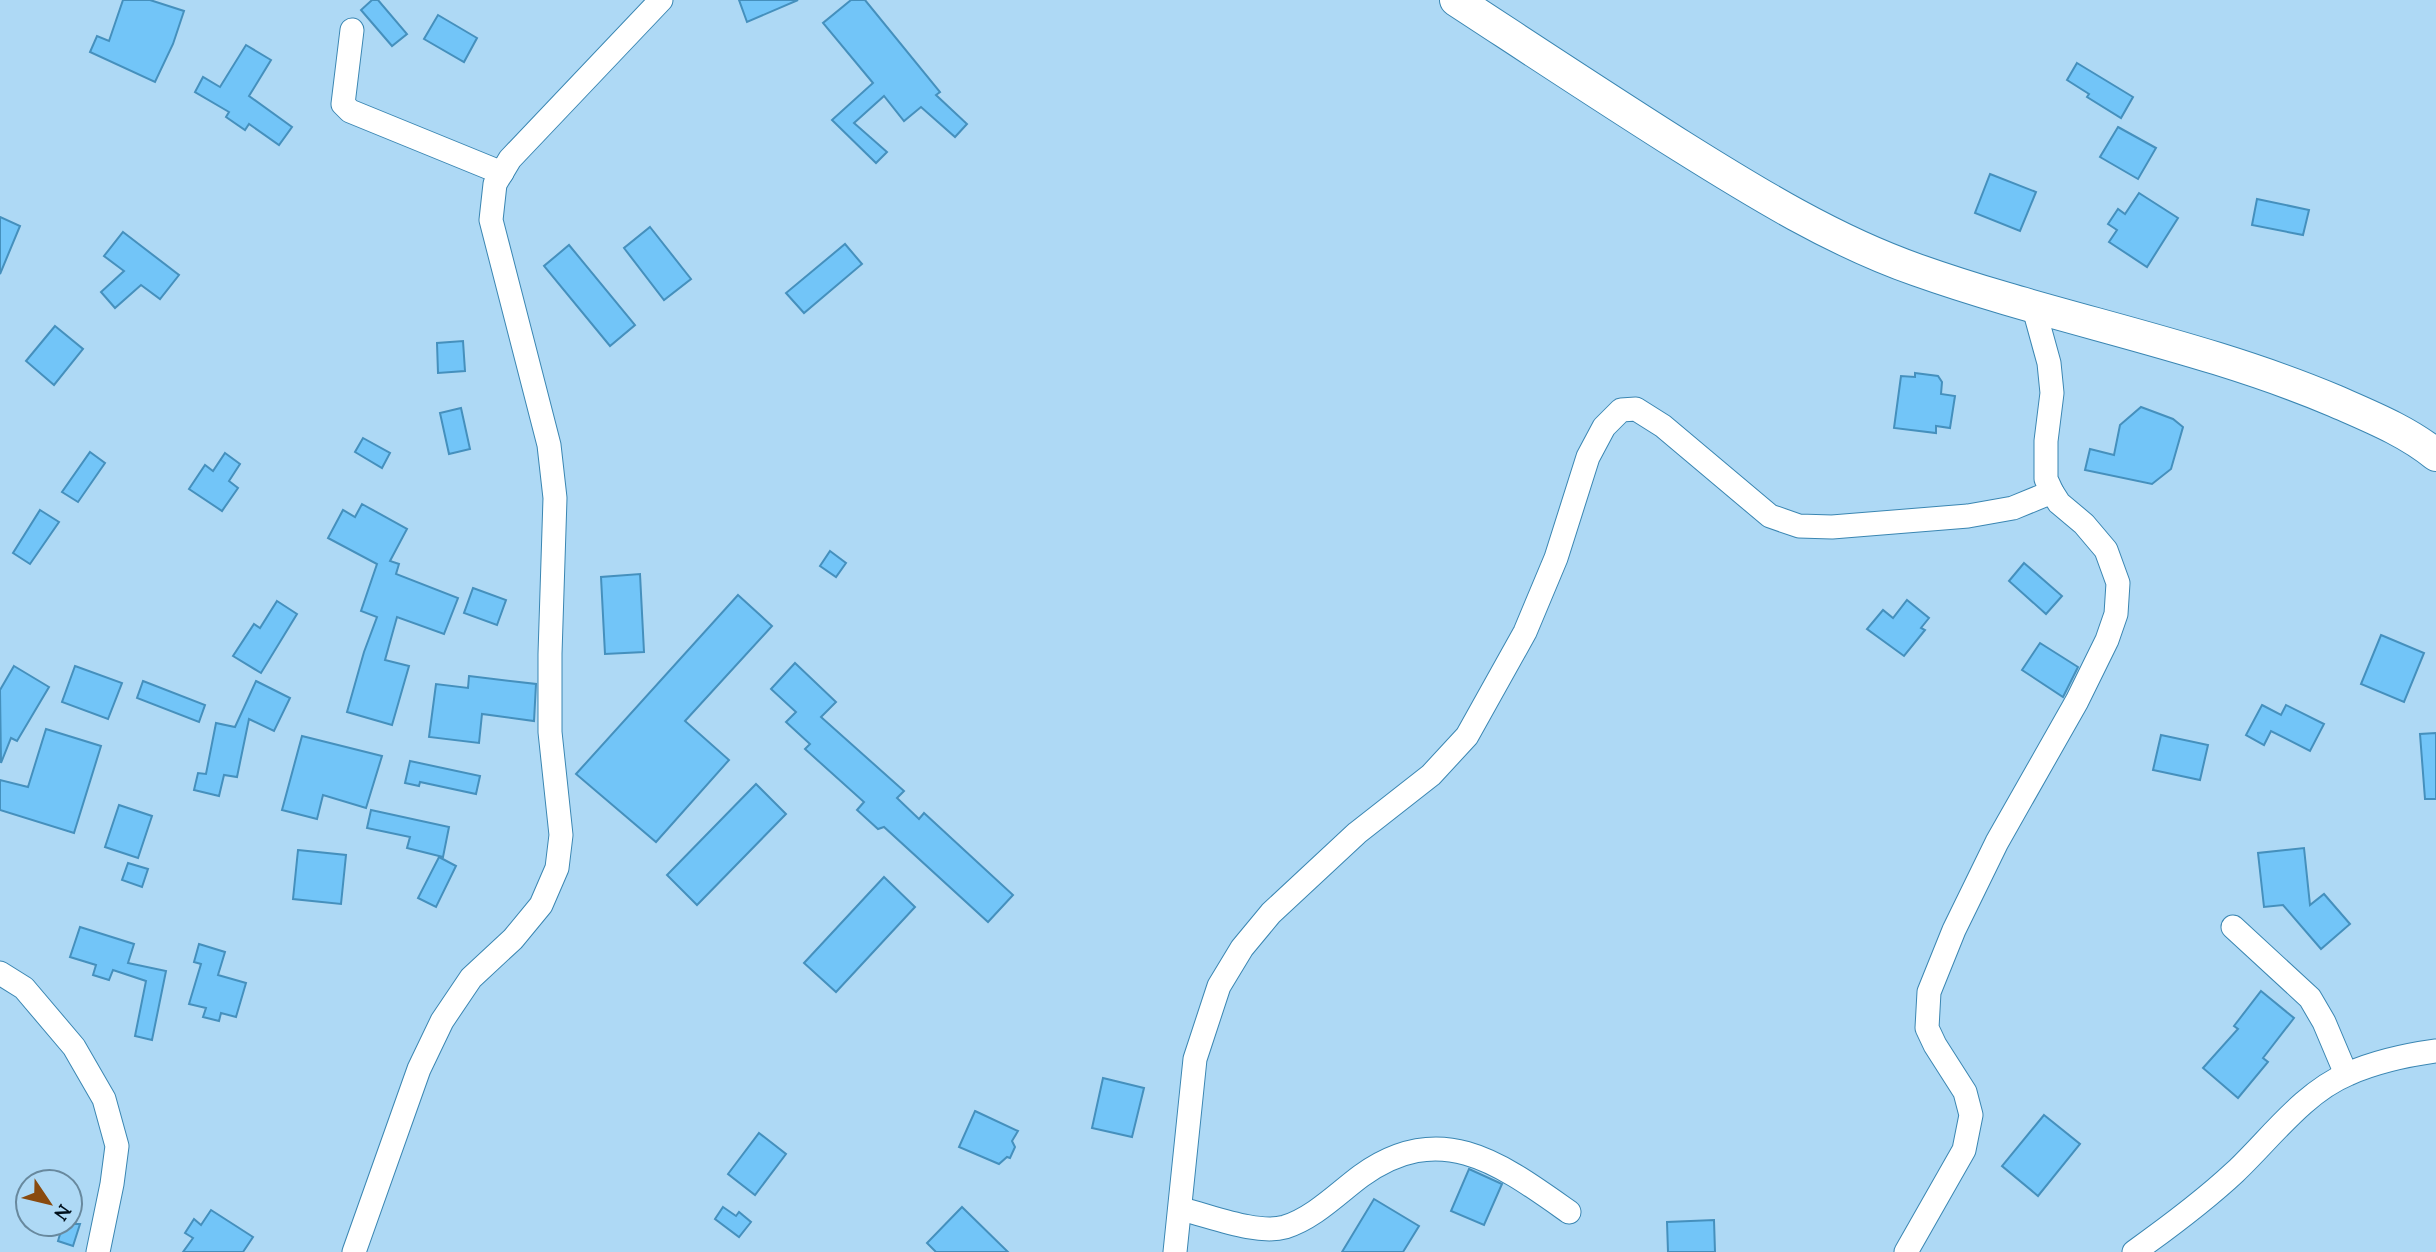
<svg xmlns="http://www.w3.org/2000/svg" width="2436" height="1252" viewBox="0 0 2436 1252" font-family="Lora,serif">
  <rect width="100%" height="100%" fill="#aed9f5"/>
  <g fill="#72c5f8" stroke="#4590bd" stroke-width="2">
    <polygon points="123,0 150,0 184,11 173,44 155,82 90,52 97,36 109,41"/>
    <polygon points="372,0 378,0 407,34 392,46 361,10"/>
    <polygon points="739,0 798,0 747,22"/>
    <polygon points="851,0 865,0 940,92 936,95 967,124 955,137 921,107 904,121 884,96 854,123 887,152 876,163 832,120 873,83 823,23"/>
    <polygon points="438,15 477,38 464,62 424,39"/>
    <polygon points="246,45 271,60 249,96 292,127 279,145 249,124 245,130 226,117 229,112 195,92 203,77 220,87"/>
    <polygon points="2077,63 2133,97 2121,118 2087,97 2089,94 2067,80"/>
    <polygon points="2118,127 2156,148 2138,179 2100,157"/>
    <polygon points="1990,174 2036,192 2020,231 1975,213"/>
    <polygon points="2139,193 2178,218 2147,267 2109,242 2117,230 2108,224 2118,209 2125,214"/>
    <polygon points="2257,199 2309,210 2303,235 2252,225"/>
    <polygon points="0,217 20,226 0,274"/>
    <polygon points="650,227 691,279 664,300 624,248"/>
    <polygon points="123,232 179,275 160,299 141,285 115,308 101,292 124,271 104,256"/>
    <polygon points="845,244 862,264 804,313 786,293"/>
    <polygon points="569,245 635,325 610,346 544,266"/>
    <polygon points="55,326 83,349 54,385 26,361"/>
    <polygon points="463,341 465,371 438,373 437,343"/>
    <polygon points="1915,373 1938,376 1942,382 1941,394 1955,396 1950,428 1936,426 1936,433 1894,428 1901,376 1915,377"/>
    <polygon points="2141,407 2173,419 2183,427 2171,469 2152,484 2085,470 2090,449 2114,455 2120,425"/>
    <polygon points="461,408 470,449 449,454 440,413"/>
    <polygon points="363,438 390,453 382,468 355,452"/>
    <polygon points="90,452 105,463 78,502 62,492"/>
    <polygon points="225,453 240,464 229,481 238,488 222,511 189,489 205,465 213,471"/>
    <polygon points="362,504 407,529 390,561 399,564 396,574 458,598 444,634 397,617 385,660 409,666 392,725 347,712 364,652 377,617 361,611 377,564 328,538 343,510 355,517"/>
    <polygon points="40,510 59,522 30,564 13,553"/>
    <polygon points="830,551 846,563 836,577 820,566"/>
    <polygon points="2024,563 2062,596 2046,614 2009,581"/>
    <polygon points="640,574 644,652 605,654 601,577"/>
    <polygon points="473,588 506,600 497,625 464,613"/>
    <polygon points="738,595 772,626 685,721 729,760 656,842 576,774"/>
    <polygon points="1907,600 1929,618 1921,628 1925,630 1904,656 1867,629 1883,610 1893,618"/>
    <polygon points="277,601 297,614 261,673 233,656 254,624 260,628"/>
    <polygon points="2381,635 2424,653 2404,702 2361,684"/>
    <polygon points="2040,643 2078,667 2063,697 2022,670"/>
    <polygon points="795,663 836,702 821,717 904,791 897,798 919,819 924,813 1013,895 988,922 884,827 878,829 857,810 864,802 805,749 810,744 786,722 796,712 771,689"/>
    <polygon points="14,666 49,687 17,741 11,738 1,763 0,690"/>
    <polygon points="75,666 122,683 108,719 62,702"/>
    <polygon points="469,676 536,684 534,721 482,714 479,743 429,737 436,684 468,688"/>
    <polygon points="143,681 205,705 199,722 137,698"/>
    <polygon points="256,681 290,698 274,731 249,719 237,777 224,775 219,796 194,790 198,773 206,774 216,723 235,727"/>
    <polygon points="2262,705 2281,715 2286,705 2324,724 2310,751 2271,731 2264,745 2246,735"/>
    <polygon points="46,729 101,746 74,833 0,810 0,780 28,787"/>
    <polygon points="2436,733 2436,799 2425,799 2420,734"/>
    <polygon points="2161,735 2208,745 2200,780 2153,770"/>
    <polygon points="302,736 382,756 366,808 323,795 317,819 282,810"/>
    <polygon points="410,761 480,776 476,794 420,782 419,786 405,783"/>
    <polygon points="756,784 786,814 697,905 667,875"/>
    <polygon points="119,805 152,816 138,858 105,847"/>
    <polygon points="371,810 449,827 443,857 407,848 410,837 367,828"/>
    <polygon points="2304,848 2310,905 2324,894 2350,924 2321,949 2283,905 2264,907 2258,853"/>
    <polygon points="298,850 346,855 341,904 293,899"/>
    <polygon points="439,857 456,866 436,907 418,898"/>
    <polygon points="128,863 148,869 142,887 122,880"/>
    <polygon points="884,877 915,907 836,992 804,963"/>
    <polygon points="80,927 134,944 128,963 166,971 152,1040 135,1036 146,981 113,970 109,980 93,975 96,965 70,957"/>
    <polygon points="199,944 225,952 218,975 246,983 236,1017 221,1013 219,1021 203,1017 206,1008 189,1004 201,964 194,962"/>
    <polygon points="2261,991 2294,1018 2263,1058 2268,1062 2238,1098 2203,1068 2238,1029 2234,1026"/>
    <polygon points="1103,1078 1144,1088 1132,1137 1092,1128"/>
    <polygon points="975,1111 1018,1131 1012,1141 1015,1147 1010,1158 1007,1157 999,1164 959,1147"/>
    <polygon points="2044,1115 2080,1144 2038,1196 2002,1166"/>
    <polygon points="759,1133 786,1154 755,1195 728,1174"/>
    <polygon points="1469,1169 1502,1184 1484,1225 1451,1211"/>
    <polygon points="1374,1199 1419,1226 1403,1252 1342,1252"/>
    <polygon points="723,1207 736,1216 739,1212 751,1222 739,1237 715,1219"/>
    <polygon points="962,1207 1008,1252 936,1252 927,1243"/>
    <polygon points="211,1210 253,1237 243,1252 183,1252 193,1238 185,1233 194,1219 201,1225"/>
    <polygon points="1714,1220 1715,1252 1668,1252 1667,1222"/>
    <polygon points="63,1224 80,1224 73,1246 58,1241"/>
  </g>
  <g fill="none" stroke-linecap="round" stroke-linejoin="round">
    <defs>
      <g id="street">
        <polyline points="352,30 343,104 350,111 502,173"/>
        <polyline points="2233,927 2310,998 2324,1022 2346,1074"/>
        <polyline points="0,973 24,988 74,1047 104,1099 117,1146 112,1184 98,1252"/>
        <path d="M1181,1209c30,7 76,26 104,18 29,-9 53,-34 76,-51 80,-58 140,-12 208,36"/>
        <polyline points="354,1252 419,1069 442,1021 471,978 513,939 541,905 557,868 561,835 550,732 550,654 555,498 549,445 491,220 495,184 510,159 661,0"/>
        <polyline points="1175,1252 1195,1059 1219,986 1242,948 1271,913 1357,833 1431,775 1467,736 1525,632 1556,558 1588,457 1604,427 1621,410 1636,409 1663,426 1770,516 1799,526 1832,527 1968,516 2013,508 2052,492"/>
        <polyline points="1906,1252 1964,1150 1971,1115 1965,1092 1935,1045 1927,1028 1929,992 1954,930 1997,842 2077,701 2107,640 2116,614 2118,583 2106,550 2084,524 2059,503 2052,492 2046,479 2046,441 2052,393 2049,363 2033,305"/>
        <path d="M2134,1252c35,-25 70,-51 101,-80 34,-32 69,-80 113,-98 27,-12 59,-19 88,-23"/>
      </g>
      <path id="secondary" d="M1456,0c75,49 149,98 225,146 75,47 153,95 236,124 138,49 283,74 418,131 34,15 72,30 101,54"/>
    </defs>
    <use href="#street" stroke="#3a86b2" stroke-width="25"/>
    <use href="#secondary" stroke="#3a86b2" stroke-width="34"/>
    <use href="#street" stroke="#fff" stroke-width="23"/>
    <use href="#secondary" stroke="#fff" stroke-width="32"/>
  </g>
  <g transform="translate(49 1203) rotate(125)"><circle r="33" fill="#aed9f5" stroke="#68899e" stroke-width="2"/>
  <path d="M0-5L12 26L0 18L-12 26Z" fill="#894a0f"/>
  <text y="-10" font-size="19" font-weight="bold" text-anchor="middle" fill="#00101c">N</text>
  </g>
</svg>
